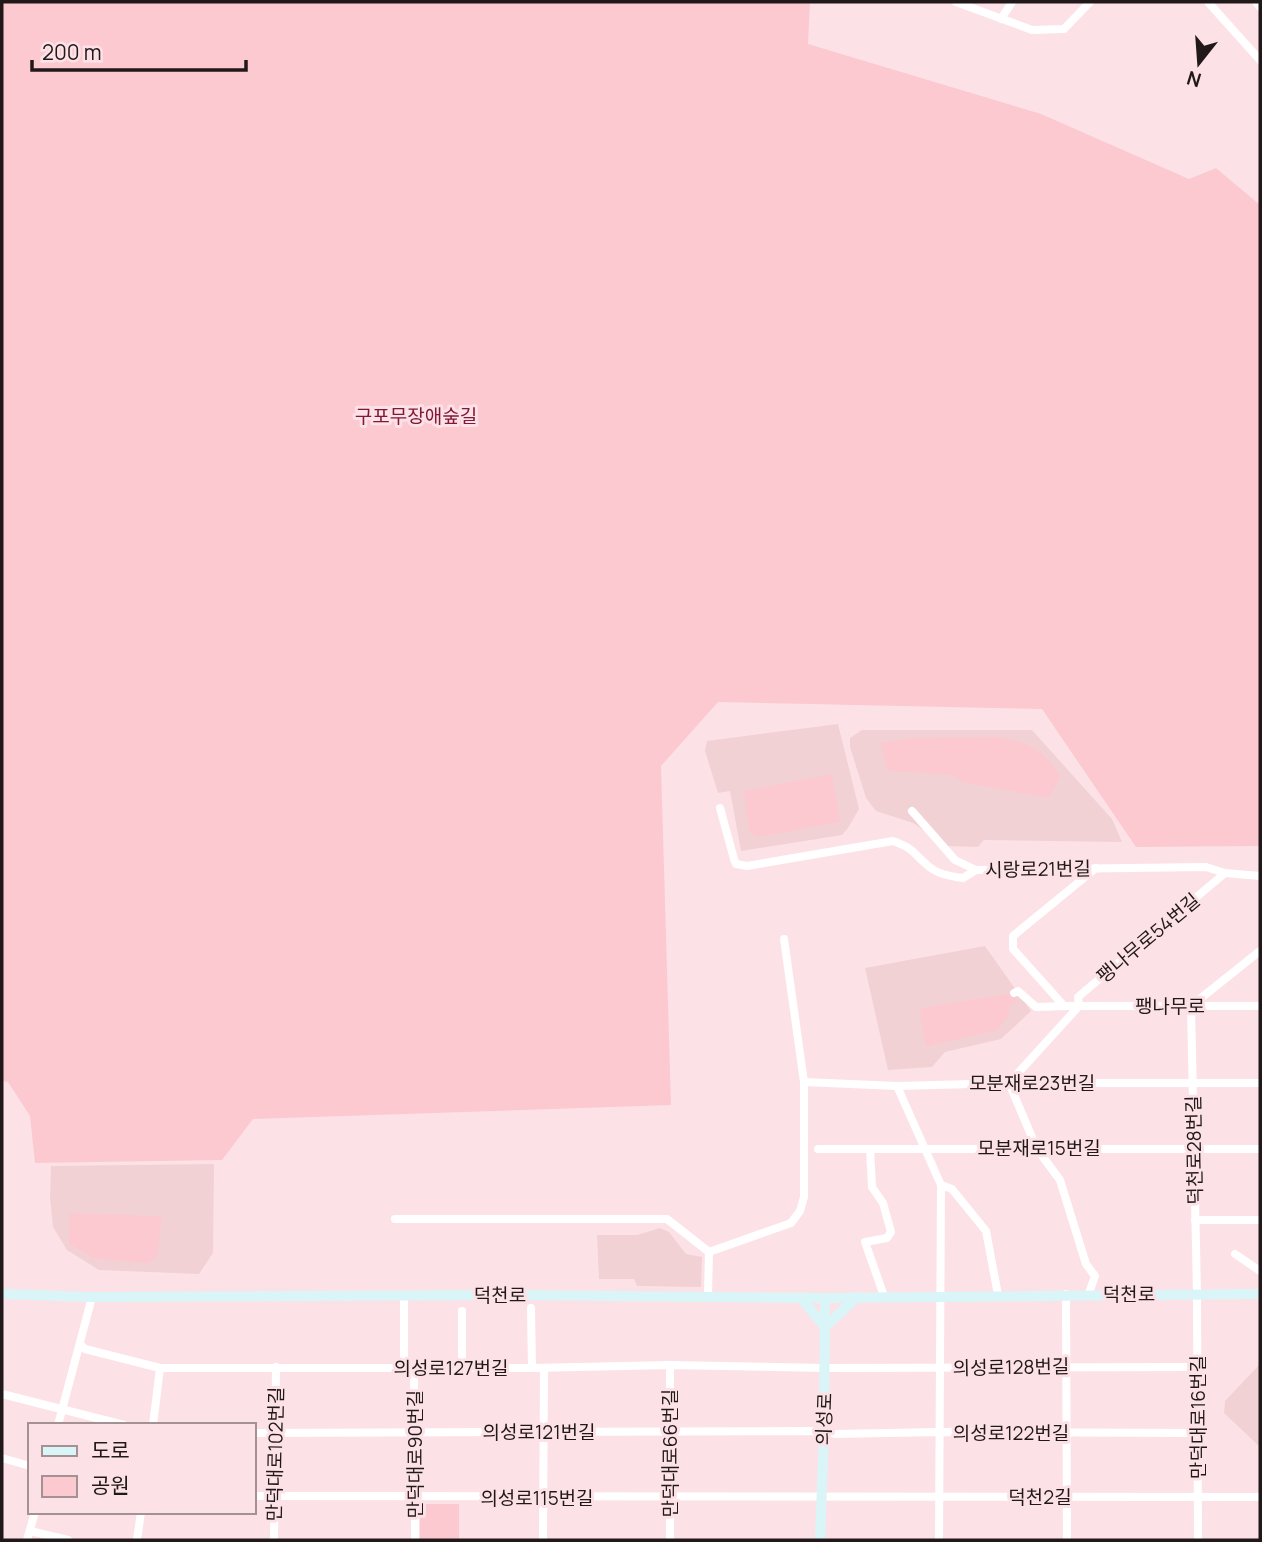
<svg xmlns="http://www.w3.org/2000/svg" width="1262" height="1542" viewBox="0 0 1262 1542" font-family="Manrope,'Noto Sans KR',sans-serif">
  <rect width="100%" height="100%" fill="#fce2e6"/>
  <g fill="#f2d1d5">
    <polygon points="838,724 859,809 848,828 842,835 741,851 730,791 718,793 705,751 707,741"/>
    <polygon points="862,730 1032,730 1112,819 1122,842 984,840 978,847 947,846 913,823 876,811 866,798 850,747 850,738"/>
    <polygon points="985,946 1031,1011 1001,1039 945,1052 932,1067 888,1070 865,968"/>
    <polygon points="214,1164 213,1253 199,1274 99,1270 67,1250 53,1227 50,1197 51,1166"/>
    <polygon points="660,1228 669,1232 686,1254 702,1257 701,1287 637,1286 634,1279 599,1279 597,1235 637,1235"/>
    <polygon points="1260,1364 1260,1447 1224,1413 1225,1401"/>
  </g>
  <g fill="#fcc9d0">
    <polygon points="2,2 810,2 808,44 1041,114 1189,179 1216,168 1260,205 1260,846 1136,847 1042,709 718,702 661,766 671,1105 253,1119 222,1160 35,1163 30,1116 8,1082 2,1081"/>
    <path d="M1000,737c31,7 43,12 60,40l-11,21 -87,-16 -8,-7 -66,-4 -8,-28 33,-5z"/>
    <polygon points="832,774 840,822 764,836 756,836 749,831 744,791"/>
    <polygon points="1014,993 1017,1003 1009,1006 1010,1014 996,1031 939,1043 927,1047 925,1044 920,1008"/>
    <polygon points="69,1213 162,1216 157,1258 147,1263 93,1258 69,1244"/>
    <rect x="420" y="1504" width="39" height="36"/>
  </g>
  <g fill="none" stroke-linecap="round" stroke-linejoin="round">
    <g stroke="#fff" stroke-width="8">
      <polyline points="956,2 1032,30 1064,29 1090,2"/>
      <polyline points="1208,2 1260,60"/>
      <polyline points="1256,2 1260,7"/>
      <polyline points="1001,19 1012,2"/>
      <path d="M720,808l14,51 2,5 11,2 146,-25c20,7 19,11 33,23 10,10 23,12 37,14l13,-8 230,-3 19,6 35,3"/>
      <polyline points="912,811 955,860 976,870"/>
      <polyline points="1096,868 1013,936 1013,949 1064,1006 1260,1006"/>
      <polyline points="1014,993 1018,991 1036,1007 1068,1006"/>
      <polyline points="1079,1006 1009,1083 1037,1149 1060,1180 1086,1264 1095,1276 1089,1293"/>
      <polyline points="1079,1006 1078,997 1225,873"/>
      <polyline points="804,1082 897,1086 1009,1083 1260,1083"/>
      <polyline points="897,1086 941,1185 939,1540"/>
      <polyline points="818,1149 1260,1149"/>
      <polyline points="870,1149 872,1187 883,1203 891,1232 887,1238 865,1242 884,1296"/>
      <polyline points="941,1185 952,1189 986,1231 998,1295"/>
      <polyline points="395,1219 667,1219 709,1252"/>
      <polyline points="1195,1220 1260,1220"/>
      <polyline points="1235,1254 1260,1271"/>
      <polyline points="1066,1294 1067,1540"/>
      <polyline points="708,1296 709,1252 791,1223 800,1211 804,1197 804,1082 784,939"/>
      <polyline points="531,1308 532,1368"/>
      <polyline points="462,1311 462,1369"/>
      <polyline points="81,1345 85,1349 160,1368 532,1368 670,1365 825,1368 1197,1367"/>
      <polyline points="670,1365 670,1540"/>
      <polyline points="404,1369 404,1296"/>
      <polyline points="414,1369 415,1540"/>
      <polyline points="2,1394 124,1425"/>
      <polyline points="58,1425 92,1297"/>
      <polyline points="153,1425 160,1368"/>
      <polyline points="254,1433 824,1431 835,1434 939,1432 1198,1433"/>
      <polyline points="2,1458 30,1466"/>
      <polyline points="254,1496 1260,1497"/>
      <polyline points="30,1531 68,1540"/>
      <polyline points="27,1540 35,1512"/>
      <polyline points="137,1540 141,1512"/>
      <polyline points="274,1540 276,1367"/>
      <polyline points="543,1540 544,1368"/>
      <polyline points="1198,1540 1197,1294 1191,1006 1260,951"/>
    </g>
    <g stroke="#d9f5f8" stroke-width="10">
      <polyline points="2,1294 92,1297 513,1295 825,1298 1260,1294"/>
      <polyline points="800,1297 825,1327 857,1297"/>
      <polyline points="820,1540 824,1431 825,1298"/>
    </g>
  </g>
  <g text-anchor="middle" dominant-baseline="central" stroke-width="6" stroke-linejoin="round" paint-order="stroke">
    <g font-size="19" fill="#811838" stroke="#fce2e6">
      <text x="416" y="416">구포무장애숲길</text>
    </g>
    <g font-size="19" fill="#21181a" stroke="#fce2e6">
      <text transform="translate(1038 869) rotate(-1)">시랑로21번길</text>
      <text transform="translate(1148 938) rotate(-40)">팽나무로54번길</text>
      <text x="1170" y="1006">팽나무로</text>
      <text x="1032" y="1083">모분재로23번길</text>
      <text x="1039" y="1148">모분재로15번길</text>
      <text transform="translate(1194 1150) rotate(-91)">덕천로28번길</text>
      <text x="1129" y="1294">덕천로</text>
      <text x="500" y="1295">덕천로</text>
      <text transform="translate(1011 1367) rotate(-1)">의성로128번길</text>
      <text x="451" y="1368">의성로127번길</text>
      <text transform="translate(1198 1417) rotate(-90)">만덕대로16번길</text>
      <text transform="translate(824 1419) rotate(-88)">의성로</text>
      <text x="539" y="1432">의성로121번길</text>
      <text x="1011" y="1433">의성로122번길</text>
      <text transform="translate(670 1453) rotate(-90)">만덕대로66번길</text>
      <text transform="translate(275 1454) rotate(-89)">만덕대로102번길</text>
      <text transform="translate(415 1454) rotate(-90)">만덕대로90번길</text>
      <text x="1040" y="1497">덕천2길</text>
      <text x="537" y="1498">의성로115번길</text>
    </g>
  </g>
  <rect width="1262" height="1542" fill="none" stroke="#21181a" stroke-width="7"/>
  <rect x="28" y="1423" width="228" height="91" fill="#fce2e6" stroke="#a49194" stroke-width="2"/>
  <rect x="42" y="1446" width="35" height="10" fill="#d9f5f8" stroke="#a49194" stroke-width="2"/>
  <text x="91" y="1458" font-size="21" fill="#21181a">도로</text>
  <rect x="42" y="1476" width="35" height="21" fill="#fcc9d0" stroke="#a49194" stroke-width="2"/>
  <text x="91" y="1493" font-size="21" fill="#21181a">공원</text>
  <g transform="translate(1199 63) rotate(197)" stroke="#fce2e6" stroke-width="5" paint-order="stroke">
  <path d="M0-5L12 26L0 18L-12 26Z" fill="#21181a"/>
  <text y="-10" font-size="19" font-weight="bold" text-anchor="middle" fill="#21181a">N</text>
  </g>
  <path d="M32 60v10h214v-10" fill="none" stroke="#21181a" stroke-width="3.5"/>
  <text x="42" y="60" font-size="21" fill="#21181a" stroke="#fce2e6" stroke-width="5" paint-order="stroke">200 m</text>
</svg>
